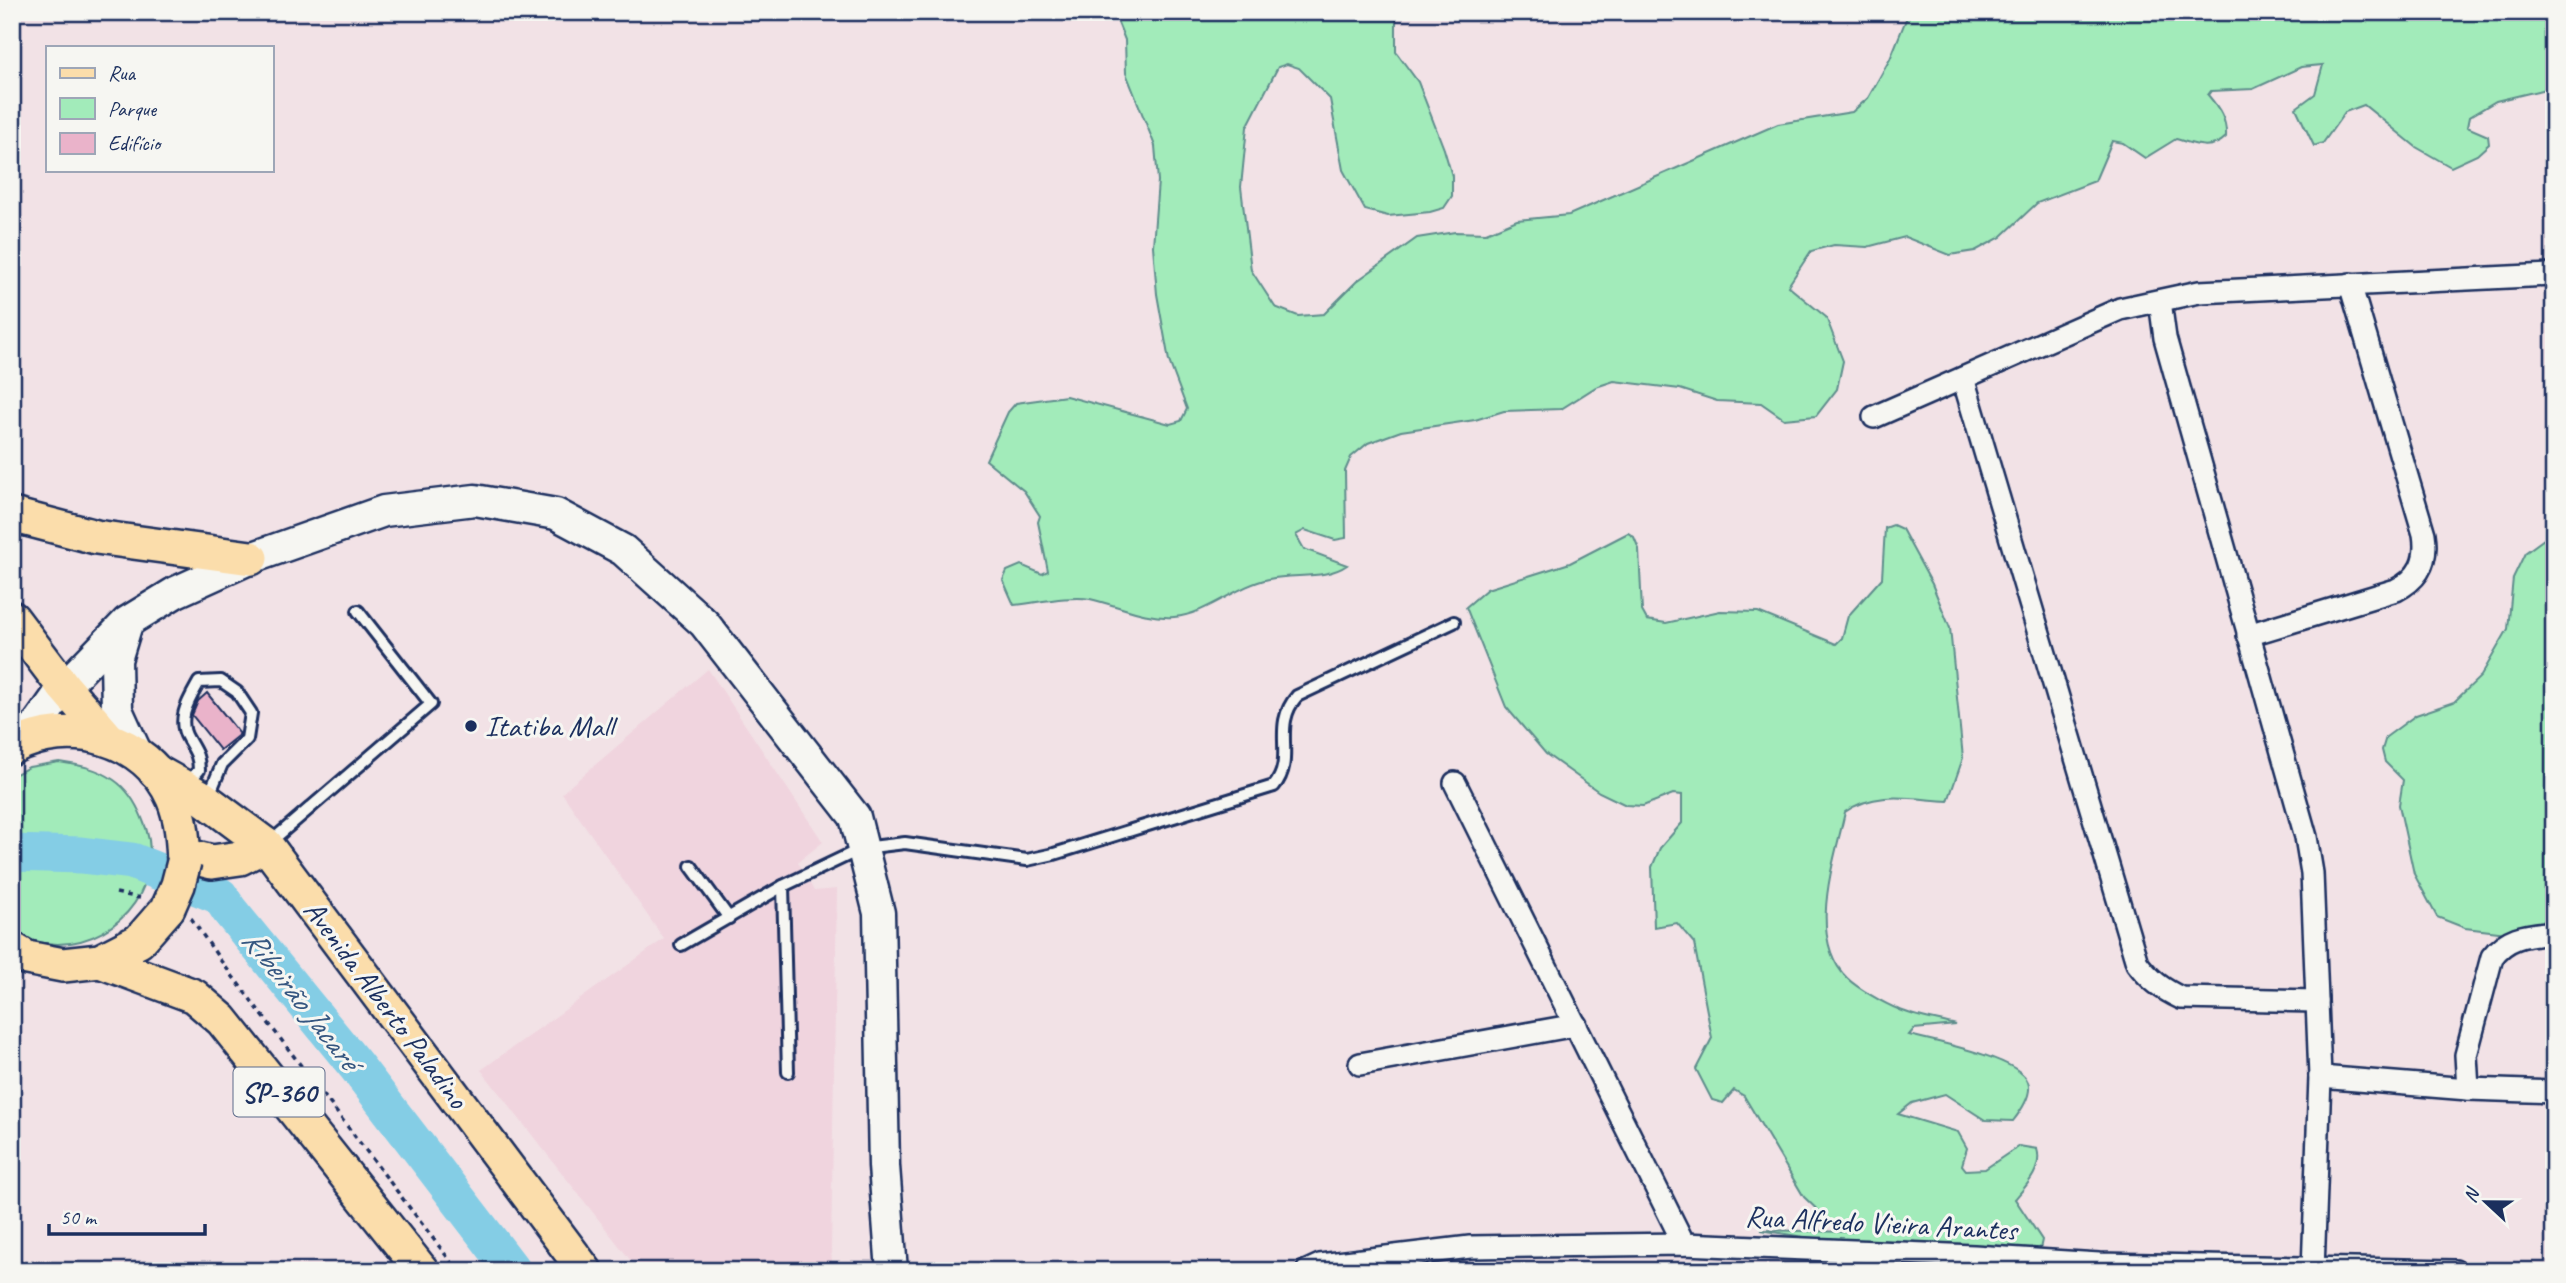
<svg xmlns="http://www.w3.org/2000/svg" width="2566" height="1283" viewBox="0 0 2566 1283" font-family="Caveat,sans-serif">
  <rect width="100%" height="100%" fill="#f2e2e6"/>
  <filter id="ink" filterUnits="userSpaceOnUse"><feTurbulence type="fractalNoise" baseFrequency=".0143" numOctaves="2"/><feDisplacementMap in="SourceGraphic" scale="14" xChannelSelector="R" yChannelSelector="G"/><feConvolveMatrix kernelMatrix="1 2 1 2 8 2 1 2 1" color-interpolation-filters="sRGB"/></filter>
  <g filter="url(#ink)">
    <polygon fill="#f0d4de" points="708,669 823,842 798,862 814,891 837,889 831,1251 833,1271 639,1271 481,1070 664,939 562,793"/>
    <g fill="#a2ebba" stroke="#5e8d8c" stroke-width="2">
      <path d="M1117,12h279v40l22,30 26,67 8,27v20l-8,12 -14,4 -42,4 -23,-6 -22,-40 -13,-71 -31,-31 -12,-4 -9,3 -31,60 -6,60 10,83 24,37 23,9 26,-2 33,-33 60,-43 38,-6 31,1 31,-13 52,-5 209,-91 74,-12 16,-14 22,-39 19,-47h645v84l-4,-8 -54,13 -27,16 -2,10 21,9 1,8 -12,11 -26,12 -35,-20 -52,-42 -19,7 -22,31 -9,3 -18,-38 19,-14 8,-29 -22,2 -48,22 -42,2 -3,4c11,13 19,24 18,42 -15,15 -32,7 -50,2l-31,19 -22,-15 -11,-2 -17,40 -58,22 -36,34 -26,14 -25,4 -45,-18 -38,10 -33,-2 -23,6 -23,35 38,31 17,44 -6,28 -21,27 -32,3 -23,-16 -44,-2 -37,-12 -66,-8 -18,6 -35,22 -57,2 -29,9 -74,11 -33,12 -17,14 -6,14 1,67 -11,2 -30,-10 -9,5 8,14 43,16c-21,15 -53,8 -78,14 -34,7 -61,35 -95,38 -30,2 -56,-12 -84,-18 -18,-4 -56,4 -76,6l-11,-25 4,-9 14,-6 21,9 6,-3 -10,-49 2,-6 -16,-25 -38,-31 22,-48 8,-9 50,-7 104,28 11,-3 6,-12 -18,-48 -12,-67 -4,-48 5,-65 -3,-35 -29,-73 -1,-33 -9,-22z"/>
      <path d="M1893,525l9,4 30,55 18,44 13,130 -15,43c-36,-2 -72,-11 -103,11 -10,48 -39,125 2,166 10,10 38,26 51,31 17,8 39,11 58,16l-42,4 -5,6c24,6 111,23 119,47 5,12 -8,30 -15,39l-28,-1 -40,-26 -33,9 -14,11 60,18 9,16 -5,17 4,5 19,-1 34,-23 18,3c6,19 -10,36 -22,50l27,41 -2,9 -30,17 -17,2 -232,-38 89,2 -24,-14 -22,-21 -60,-101 -10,-6 -11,13 -11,-3 -16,-31 16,-31 -18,-95 -17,-20 -23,4 -2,-60 8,-19 22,-25v-28l-9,-1 -30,12 -17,-1 -27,-13 -53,-38 -40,-47 -40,-100 21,-18 83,-26 58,-30 6,4 5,12 3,62 5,9 19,3 54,-12 38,1 78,32 6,-6 6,-22 34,-38 3,-50z"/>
      <polygon points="2544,539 2554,540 2554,921 2515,934 2465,928 2437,917 2414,874 2399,805 2403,780 2385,762 2382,750 2386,737 2416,715 2454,702 2481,676 2508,629 2513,578 2525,553"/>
      <path d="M59,762c20,3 38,6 55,18 13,9 22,23 28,38 28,60 -20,125 -84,126 -15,0 -33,-4 -46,-13v-155l17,-9z"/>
    </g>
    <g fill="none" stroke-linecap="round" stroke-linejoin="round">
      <polyline stroke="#84cde5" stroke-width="37" points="12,853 81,855 132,861 220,896 229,910 356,1066 513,1271"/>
    </g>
    <polygon fill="#eab3ca" stroke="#1b2f5e" stroke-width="2" points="207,693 240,734 220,750 192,715 198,701"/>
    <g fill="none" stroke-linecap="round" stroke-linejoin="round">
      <defs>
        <g id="service">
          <path d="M187,784l12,-14c0,-14 -4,-19 -11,-31 -12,-20 1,-39 11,-57l22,-1 16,11 14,21 -4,26 -25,25 -10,24 3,10"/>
          <polyline points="268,844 431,704 358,611"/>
          <polyline points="691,866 729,918"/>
          <polyline points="783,886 788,1072"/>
          <path d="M681,945l102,-59 80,-38 42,-5 122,17 27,-6 220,-68c23,-28 -4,-59 23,-90l157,-74"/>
        </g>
        <g id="minor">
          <polyline points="2160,301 2165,338 2306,837 2312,873 2320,1077 2313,1270"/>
          <path d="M1963,378l174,585c13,17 25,26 44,35l136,3"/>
          <polyline points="1874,417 2120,309 2199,292 2552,275"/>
          <path d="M2248,635l148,-45c24,-12 32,-30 28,-56l-74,-250"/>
          <polyline points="1455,783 1684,1244"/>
          <polyline points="1360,1064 1576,1025"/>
          <polyline points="2320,1077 2468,1089 2554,1092"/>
          <path d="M2468,1089l-2,-34 26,-98c16,-22 37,-22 62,-25"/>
          <polyline points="1307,1271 1320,1265 1470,1247 1684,1244 1974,1256 2099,1264 2455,1271"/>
        </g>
        <g id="secondary">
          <polyline points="126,627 116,660 117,710 137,754"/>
          <polyline points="27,739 64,687 127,622 176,592 251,558 384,511 475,500 556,514 623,550 704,623 855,817 879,913 884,1166 892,1271"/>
        </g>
        <g id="primary">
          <polyline points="12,515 96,537 251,558"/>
          <polyline points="12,618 64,687 109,739"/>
          <path d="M12,747c58,-30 134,-10 161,51 9,21 10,42 11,64"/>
          <polyline points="155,771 203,798 266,845 585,1271"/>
          <polyline points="184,855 212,862 240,858 266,845"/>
          <polyline points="12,949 27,958 63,965 100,961 139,941 168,908"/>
          <polyline points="100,961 194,996 222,1020 422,1271"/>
        </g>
      </defs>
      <use href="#service" stroke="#1b2f5e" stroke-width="16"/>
      <use href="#minor" stroke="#1b2f5e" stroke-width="26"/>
      <use href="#secondary" stroke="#1b2f5e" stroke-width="35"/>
      <use href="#primary" stroke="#1b2f5e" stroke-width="38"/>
      <g stroke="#1b2f5e" stroke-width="3.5" stroke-dasharray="5 5" stroke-linecap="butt">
        <polyline points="116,893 140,898"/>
        <polyline points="191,918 221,961 458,1271"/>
      </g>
      <use href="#service" stroke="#f6f6f2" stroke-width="10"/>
      <use href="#minor" stroke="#f6f6f2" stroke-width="21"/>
      <use href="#secondary" stroke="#f6f6f2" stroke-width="30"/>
      <use href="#primary" stroke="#fbddab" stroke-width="33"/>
      <defs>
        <polyline id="primary-bridge" points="168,908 178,885 184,862"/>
      </defs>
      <use href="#primary-bridge" stroke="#1b2f5e" stroke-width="38" stroke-linecap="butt"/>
      <use href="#primary-bridge" stroke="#fbddab" stroke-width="33"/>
    </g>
  </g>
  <circle fill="#1b2f5e" stroke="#f6f6f2" stroke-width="2.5" cx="471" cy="726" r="7"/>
  <g text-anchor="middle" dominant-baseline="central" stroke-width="6" stroke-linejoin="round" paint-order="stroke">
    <rect fill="#f6f6f2" stroke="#5d6b8a" stroke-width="2" x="233.5" y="1067.5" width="91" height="49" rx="5"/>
    <g font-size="28" font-weight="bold" fill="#1b2f5e">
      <text x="279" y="1092">SP-360</text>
    </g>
    <g font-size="30" fill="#1b2f5e" stroke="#f6f6f2" text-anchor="start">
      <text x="485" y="726">Itatiba Mall</text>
    </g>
    <g font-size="30" fill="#1b2f5e" stroke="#f6f6f2">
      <text transform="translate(386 1004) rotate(53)">Avenida Alberto Paladino</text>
      <text transform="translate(1881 1223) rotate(3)">Rua Alfredo Vieira Arantes</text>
    </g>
    <g font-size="32" font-style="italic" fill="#355680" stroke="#f6f6f2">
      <text transform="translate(301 999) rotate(52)">Ribeirão Jacaré</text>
    </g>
  </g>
  <rect width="2566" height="1283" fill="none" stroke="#f6f6f2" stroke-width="42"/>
  <rect x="21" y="21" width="2524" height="1241" fill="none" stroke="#1b2f5e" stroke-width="2.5" filter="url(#ink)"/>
  <rect x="46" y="46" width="228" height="126" fill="#f6f6f2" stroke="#9ea6b7" stroke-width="2"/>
  <rect x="60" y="68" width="35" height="10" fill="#fbddab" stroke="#9ea6b7" stroke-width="2"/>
  <text x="108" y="80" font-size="21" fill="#1b2f5e">Rua</text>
  <rect x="60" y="98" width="35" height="21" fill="#a2ebba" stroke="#9ea6b7" stroke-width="2"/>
  <text x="108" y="116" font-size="21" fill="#1b2f5e">Parque</text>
  <rect x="60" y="133" width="35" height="21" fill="#eab3ca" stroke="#9ea6b7" stroke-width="2"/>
  <text x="108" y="150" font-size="21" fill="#1b2f5e">Edifício</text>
  <g transform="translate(2486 1202) rotate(292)" stroke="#f6f6f2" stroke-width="5" paint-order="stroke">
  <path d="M0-5L12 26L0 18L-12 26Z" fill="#1b2f5e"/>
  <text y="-10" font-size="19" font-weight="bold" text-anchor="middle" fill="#1b2f5e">N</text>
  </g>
  <path d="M49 1224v10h156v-10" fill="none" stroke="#1b2f5e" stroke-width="3.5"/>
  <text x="60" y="1224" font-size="21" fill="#1b2f5e" stroke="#f6f6f2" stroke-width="5" paint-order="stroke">50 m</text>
</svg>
